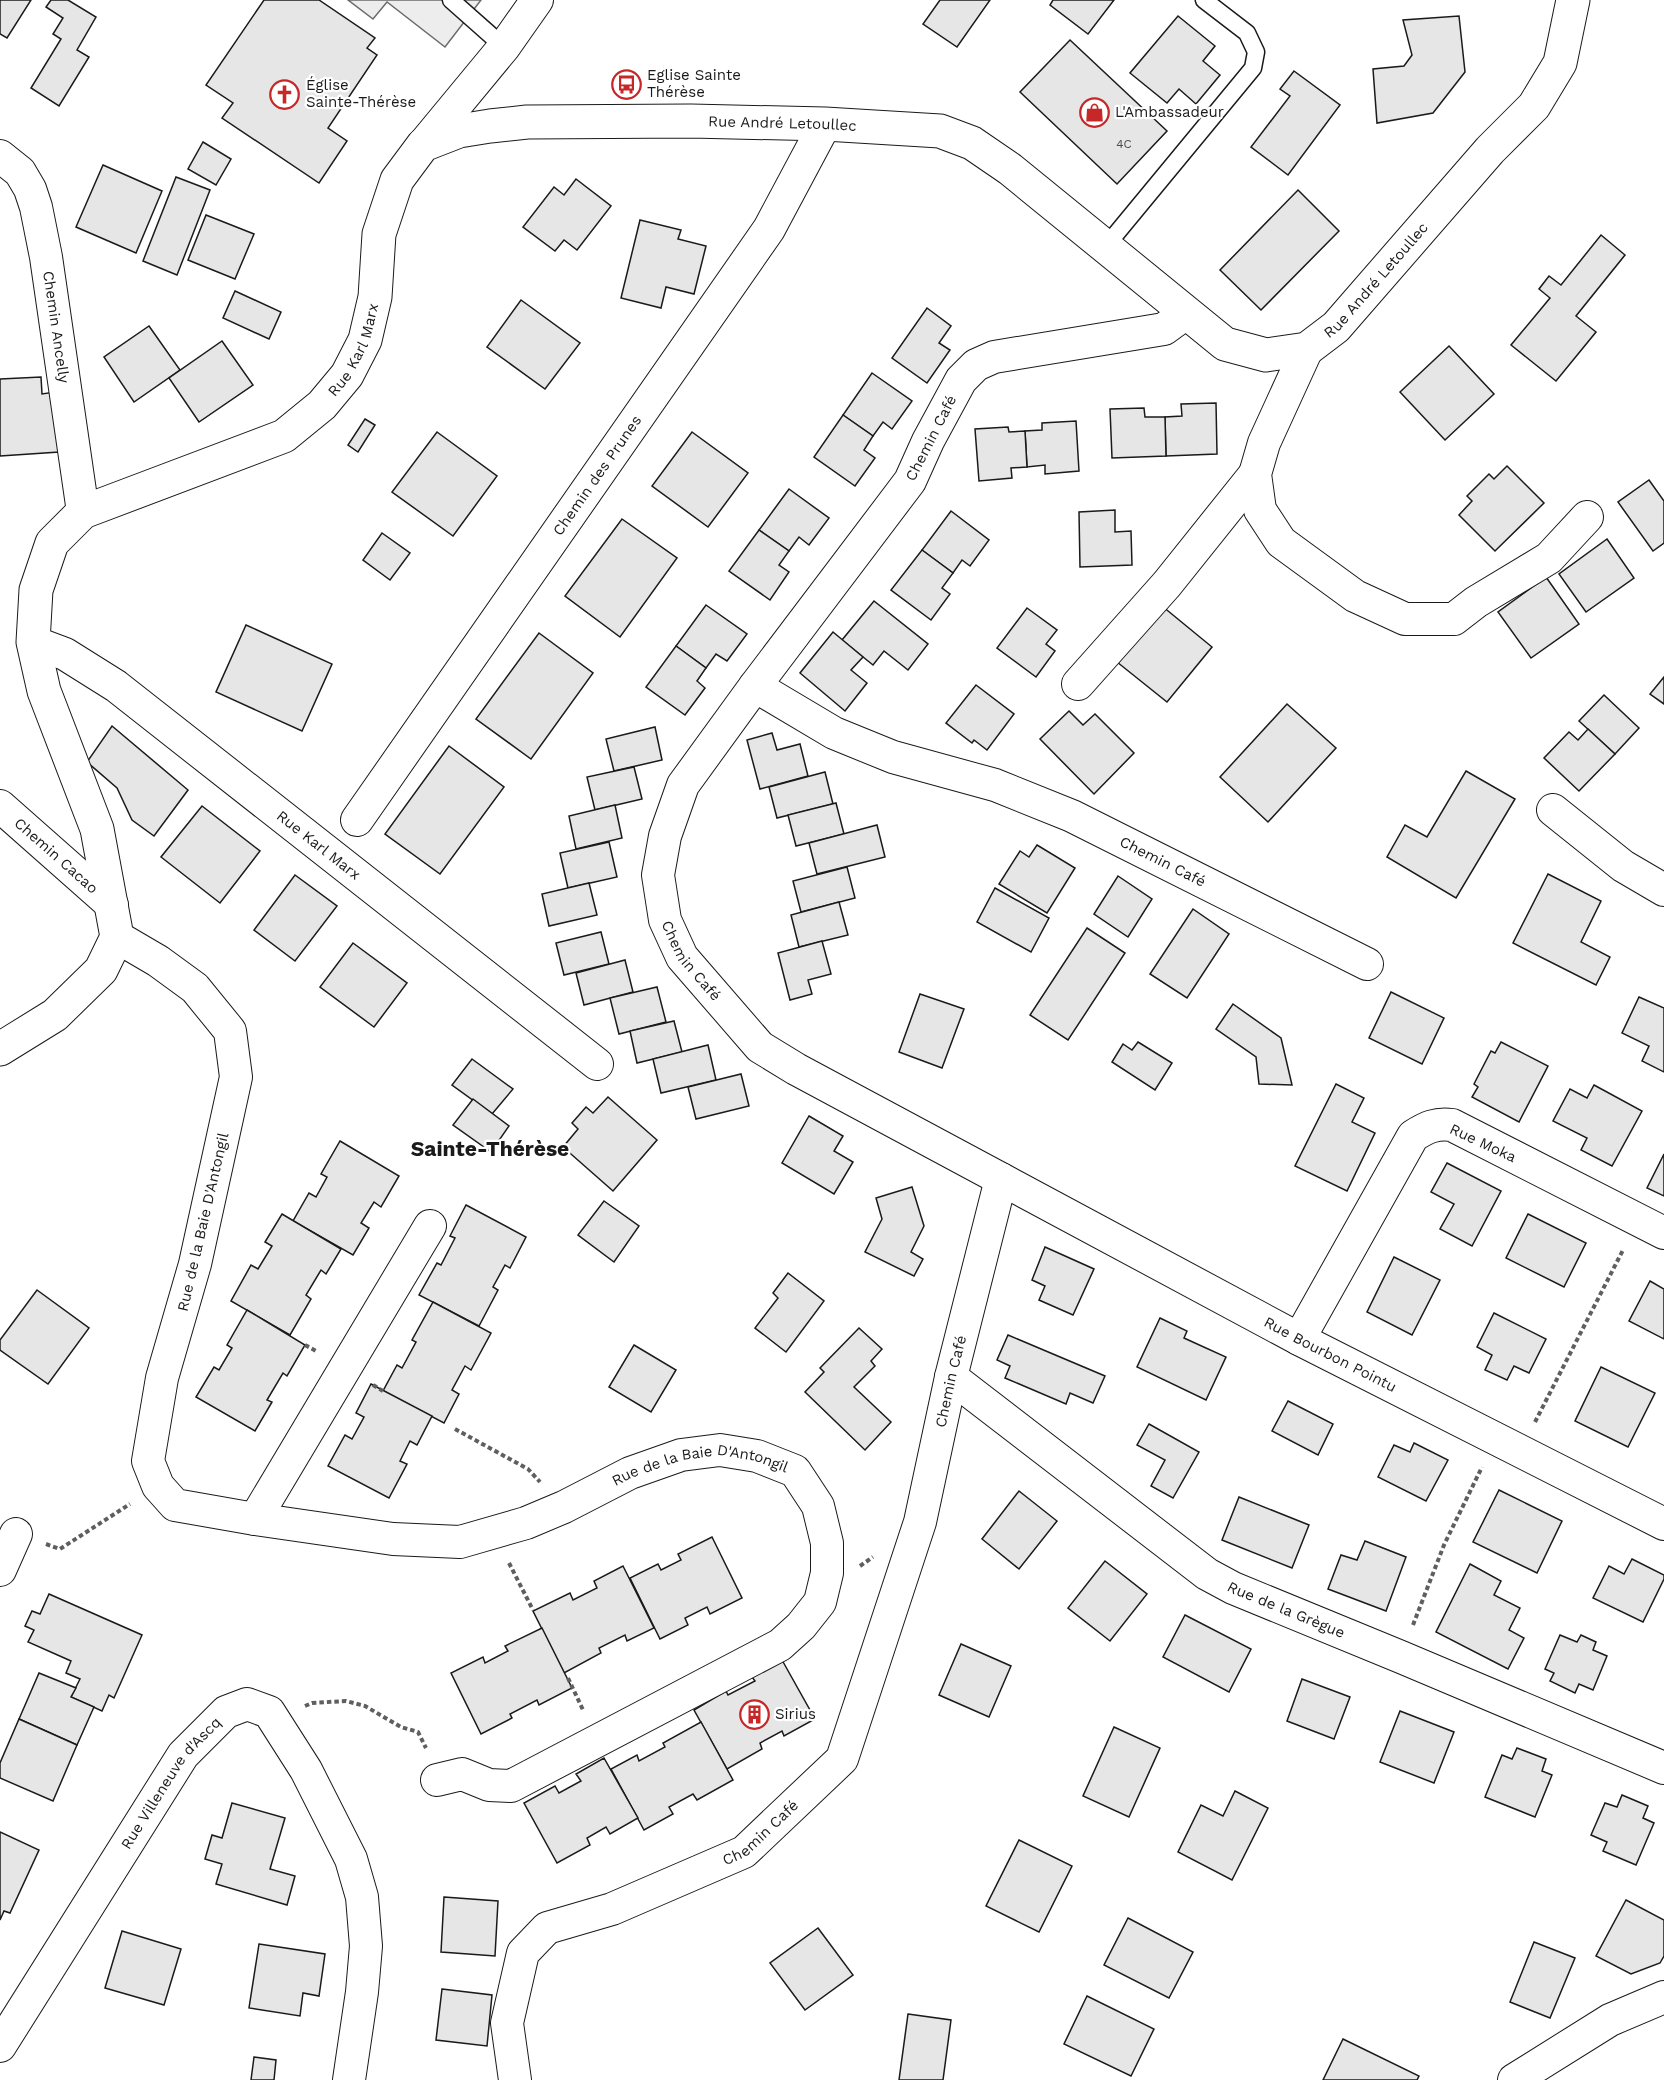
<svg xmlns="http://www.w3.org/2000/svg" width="1664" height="2080" viewBox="0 0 1664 2080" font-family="'Work Sans',sans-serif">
  <rect width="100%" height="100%" fill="#fff"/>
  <polygon fill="#ededed" stroke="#6a6a6a" stroke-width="1.5" points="348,0 481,0 445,47 387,2 373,19"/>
  <g fill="#e6e6e6" stroke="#1a1a1a" stroke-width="1.5">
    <polygon points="0,0 31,0 7,38 0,34"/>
    <polygon points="51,0 68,0 96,17 77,50 89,57 59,106 31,88 61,39 53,34 63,18 46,7"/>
    <polygon points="264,0 319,0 375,38 367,48 377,55 328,128 347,141 319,183 222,118 233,103 206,85"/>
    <polygon points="940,0 990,0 957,47 923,24"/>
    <polygon points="1053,0 1114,0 1088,34 1050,5"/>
    <polygon points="1178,16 1215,46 1203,61 1220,75 1196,104 1179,89 1167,103 1130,73"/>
    <polygon points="1459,16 1465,72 1433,113 1377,123 1373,69 1404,66 1412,55 1403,20"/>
    <polygon points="1070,40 1167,131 1117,184 1020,92"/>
    <polygon points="1294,71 1340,105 1288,175 1251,147 1290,96 1280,89"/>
    <polygon points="203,142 231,159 216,185 188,169"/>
    <polygon points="103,165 162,191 136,253 76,227"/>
    <polygon points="176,177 210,190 177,275 143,261"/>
    <polygon points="576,179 611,206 577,250 564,240 555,251 523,227 554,187 564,195"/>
    <polygon points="1298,190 1339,231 1261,310 1220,270"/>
    <polygon points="206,215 254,234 235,279 188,260"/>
    <polygon points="640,220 681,230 678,239 706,246 694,294 666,287 661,308 621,298"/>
    <polygon points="1601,235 1625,255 1576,316 1596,332 1556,381 1511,345 1550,298 1539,289 1549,276 1561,285"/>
    <polygon points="235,291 281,312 269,339 223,318"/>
    <polygon points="521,300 580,343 545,389 487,347"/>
    <polygon points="927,308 951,326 939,343 950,350 927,383 892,358"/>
    <polygon points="149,326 180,370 134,402 104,357"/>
    <polygon points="222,341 253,385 199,422 169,378"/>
    <polygon points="1449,346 1494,394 1445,440 1400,392"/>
    <polygon points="872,373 912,401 892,429 883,422 873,436 843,415"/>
    <polygon points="41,377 42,394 55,392 59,452 0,456 0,379"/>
    <polygon points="1216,403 1217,454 1166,456 1165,417 1182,416 1181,404"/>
    <polygon points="1144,408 1145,417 1165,417 1166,456 1112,458 1110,409"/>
    <polygon points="843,415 873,436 864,450 875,458 855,486 814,457"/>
    <polygon points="365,419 375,425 358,452 348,445"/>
    <polygon points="1076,421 1079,471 1045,474 1045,465 1027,467 1025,431 1042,430 1042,423"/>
    <polygon points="1008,427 1009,432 1025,431 1027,467 1011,468 1012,478 979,481 975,429"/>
    <polygon points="437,432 497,476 453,536 392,492"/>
    <polygon points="692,432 748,473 708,527 652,486"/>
    <polygon points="1507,466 1544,503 1495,551 1459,515 1472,501 1467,496 1489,474 1494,479"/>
    <polygon points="1649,480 1664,501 1664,543 1653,551 1618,502"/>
    <polygon points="789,489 829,518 809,545 799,537 789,551 759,530"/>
    <polygon points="1115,510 1115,532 1131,531 1132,565 1080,567 1079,512"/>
    <polygon points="951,511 989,540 970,566 962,560 953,573 922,550"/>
    <polygon points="622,519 677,558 620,637 565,596"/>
    <polygon points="759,530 789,551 779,565 789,572 770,600 729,571"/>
    <polygon points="382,533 410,553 390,580 363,560"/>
    <polygon points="1607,539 1634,578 1586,612 1559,574"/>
    <polygon points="922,550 953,573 942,588 950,594 931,620 891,590"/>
    <polygon points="1546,577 1579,624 1531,658 1498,612"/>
    <polygon points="874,601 928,644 908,670 884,651 873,665 842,640"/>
    <polygon points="706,605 747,634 727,661 716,654 706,668 676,646"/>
    <polygon points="1162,606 1212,647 1167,702 1117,662"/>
    <polygon points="1027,608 1057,630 1046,644 1055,651 1036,677 997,648"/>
    <polygon points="246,625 332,664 302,731 216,692"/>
    <polygon points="833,632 863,657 851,670 867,683 845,711 800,673"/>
    <polygon points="539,633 593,673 531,759 476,719"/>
    <polygon points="676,646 706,668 697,681 705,688 685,715 646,687"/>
    <polygon points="1664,677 1664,704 1650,694"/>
    <polygon points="976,685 1014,714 987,750 974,740 972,743 946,723"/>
    <polygon points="1604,695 1639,728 1615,754 1579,721"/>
    <polygon points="1287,704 1336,748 1268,822 1220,777"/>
    <polygon points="1069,711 1083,725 1095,714 1134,753 1094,794 1040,739"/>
    <polygon points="112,726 188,790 154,836 132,820 117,788 87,762"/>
    <polygon points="655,727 662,760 614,771 606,739"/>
    <polygon points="1588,729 1615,754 1579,791 1544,758 1569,732 1578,740"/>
    <polygon points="772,733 777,750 800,744 808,776 760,789 747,740"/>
    <polygon points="449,746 504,787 440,874 385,834"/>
    <polygon points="634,767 642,799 595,810 587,777"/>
    <polygon points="1466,771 1515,799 1456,898 1387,857 1405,825 1427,837"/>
    <polygon points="825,772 833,804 777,818 769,787"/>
    <polygon points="836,803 844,834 796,846 788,815"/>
    <polygon points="615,805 622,838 576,849 569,816"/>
    <polygon points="202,806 260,851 220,903 161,857"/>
    <polygon points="877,825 885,857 817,874 809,843"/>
    <polygon points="609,842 617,877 568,888 560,853"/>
    <polygon points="1037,845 1075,868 1047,913 999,884 1020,851 1029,857"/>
    <polygon points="847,867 855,898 801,912 793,881"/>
    <polygon points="1548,874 1601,901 1581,942 1610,957 1596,985 1513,943"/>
    <polygon points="295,875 337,906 295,961 254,930"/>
    <polygon points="1118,876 1152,899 1128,937 1094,914"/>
    <polygon points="589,883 597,915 549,926 542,894"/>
    <polygon points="995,888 1049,918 1031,952 977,922"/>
    <polygon points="839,902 848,935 799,947 791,915"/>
    <polygon points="1193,909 1229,934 1187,998 1150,974"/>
    <polygon points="1087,928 1125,953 1068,1040 1030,1015"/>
    <polygon points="601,932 609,964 564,975 556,943"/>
    <polygon points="822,941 831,974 808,980 812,994 790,1000 778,953"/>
    <polygon points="353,943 407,983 374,1027 320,987"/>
    <polygon points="625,960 633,992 584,1005 576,973"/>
    <polygon points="657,987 666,1022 619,1034 610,998"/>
    <polygon points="1391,992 1444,1018 1422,1064 1369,1038"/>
    <polygon points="920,994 964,1009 942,1068 899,1052"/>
    <polygon points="1639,997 1664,1008 1664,1072 1642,1061 1649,1046 1622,1033"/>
    <polygon points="1233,1004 1281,1038 1292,1085 1259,1084 1256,1057 1216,1029"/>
    <polygon points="674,1021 682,1052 637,1063 630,1031"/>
    <polygon points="1138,1042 1172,1063 1155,1090 1112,1062 1123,1044 1132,1050"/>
    <polygon points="1501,1042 1548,1066 1519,1122 1472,1097 1478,1087 1474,1084 1491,1051 1495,1053"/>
    <polygon points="708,1045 716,1080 661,1093 653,1059"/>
    <polygon points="472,1059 513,1089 492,1114 452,1085"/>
    <polygon points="741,1074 749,1106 696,1119 688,1087"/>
    <polygon points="1336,1084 1364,1098 1352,1122 1375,1133 1347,1191 1295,1166"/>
    <polygon points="1594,1085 1642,1111 1612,1166 1581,1150 1587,1138 1553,1121 1570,1089 1587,1098"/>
    <polygon points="608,1097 657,1140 613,1191 563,1147 578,1129 572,1123 586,1107 593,1113"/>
    <polygon points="473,1099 509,1126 491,1152 453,1125"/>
    <polygon points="809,1116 843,1136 834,1151 853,1162 834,1194 782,1163"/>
    <polygon points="340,1141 399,1176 381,1207 374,1202 361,1223 369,1228 353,1255 293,1221 309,1193 316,1197 327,1177 321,1174"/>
    <polygon points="1664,1154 1664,1196 1647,1188"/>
    <polygon points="1447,1163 1501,1191 1472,1246 1440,1229 1454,1204 1431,1192"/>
    <polygon points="912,1187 924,1226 911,1252 923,1259 914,1276 865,1252 882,1219 876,1198"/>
    <polygon points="604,1201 639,1226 614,1262 578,1235"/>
    <polygon points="466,1205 526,1237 510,1268 505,1265 493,1287 498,1290 479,1326 419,1295 437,1263 441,1265 455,1238 450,1236"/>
    <polygon points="282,1214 341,1249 326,1274 321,1270 306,1295 311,1299 290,1335 231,1301 251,1265 258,1269 272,1246 265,1242"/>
    <polygon points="1528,1214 1586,1243 1564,1287 1506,1258"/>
    <polygon points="1045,1247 1094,1269 1073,1315 1039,1300 1045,1286 1032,1280"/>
    <polygon points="1394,1257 1440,1280 1412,1335 1367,1312"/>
    <polygon points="788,1273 824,1301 786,1352 755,1328 778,1298 773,1293"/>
    <polygon points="1650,1281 1664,1289 1664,1339 1629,1321"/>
    <polygon points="37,1290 89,1328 48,1384 0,1350 0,1340"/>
    <polygon points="433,1302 491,1333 471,1370 465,1366 452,1390 459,1394 444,1423 383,1391 397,1365 402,1368 416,1342 412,1340"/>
    <polygon points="247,1310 305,1345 287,1376 283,1373 267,1400 272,1402 255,1431 196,1397 214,1367 219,1370 232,1348 227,1345"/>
    <polygon points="1494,1313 1546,1339 1529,1373 1514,1366 1507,1380 1485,1370 1492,1355 1477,1347"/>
    <polygon points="1160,1318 1187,1331 1184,1338 1226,1357 1206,1400 1137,1367"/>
    <polygon points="859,1328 882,1349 871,1361 875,1366 854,1387 891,1422 865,1450 805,1392 824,1372 820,1368"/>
    <polygon points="1008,1335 1105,1376 1093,1403 1070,1393 1066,1404 1005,1378 1010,1366 997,1360"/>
    <polygon points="634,1345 676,1370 651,1412 609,1387"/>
    <polygon points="1601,1367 1655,1393 1628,1447 1575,1421"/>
    <polygon points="371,1384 432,1416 417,1445 410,1441 400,1461 407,1464 389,1498 328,1466 345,1435 352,1439 364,1417 356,1413"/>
    <polygon points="1288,1401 1333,1424 1318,1455 1272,1431"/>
    <polygon points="1149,1424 1199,1452 1173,1498 1151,1486 1165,1460 1137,1445"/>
    <polygon points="1414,1443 1448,1460 1426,1501 1378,1477 1394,1445 1410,1452"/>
    <polygon points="1499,1490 1562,1521 1537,1573 1473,1542"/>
    <polygon points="1019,1491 1057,1521 1019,1569 982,1539"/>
    <polygon points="1239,1497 1309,1525 1292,1568 1222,1540"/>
    <polygon points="712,1537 742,1598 710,1614 707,1607 685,1618 688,1625 660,1639 630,1578 658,1564 661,1570 681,1560 678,1554"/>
    <polygon points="1365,1541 1406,1557 1386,1611 1328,1589 1341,1555 1357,1560"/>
    <polygon points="1632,1559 1664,1575 1664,1579 1643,1622 1593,1598 1609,1566 1624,1574"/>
    <polygon points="1105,1561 1147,1594 1110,1641 1068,1608"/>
    <polygon points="1470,1564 1501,1581 1494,1595 1520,1608 1509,1630 1524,1638 1508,1669 1436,1632"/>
    <polygon points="623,1566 654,1628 627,1641 625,1635 599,1648 601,1653 564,1673 533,1611 570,1593 573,1600 597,1588 594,1581"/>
    <polygon points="49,1594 142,1635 114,1698 109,1695 102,1711 71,1697 80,1679 66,1673 71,1661 28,1642 34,1630 25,1626 32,1611 40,1614"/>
    <polygon points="1185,1615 1251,1649 1229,1692 1163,1657"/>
    <polygon points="542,1628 572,1688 539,1705 537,1700 510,1714 512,1718 481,1734 451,1673 483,1657 485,1663 508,1651 505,1646"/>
    <polygon points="1560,1635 1577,1642 1581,1635 1596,1642 1593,1650 1607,1656 1593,1690 1579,1684 1575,1693 1550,1681 1554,1673 1545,1669"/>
    <polygon points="961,1644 1011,1666 989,1717 939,1695"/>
    <polygon points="782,1660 815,1719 784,1736 782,1731 760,1743 762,1749 727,1769 694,1710 726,1691 728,1695 755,1681 752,1677"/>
    <polygon points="39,1673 76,1688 71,1697 94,1707 77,1745 19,1719"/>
    <polygon points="1302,1679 1350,1697 1334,1739 1287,1721"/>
    <polygon points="1400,1711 1454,1732 1434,1783 1380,1762"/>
    <polygon points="19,1719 77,1745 53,1801 0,1778 0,1763"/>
    <polygon points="701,1722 733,1780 697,1800 693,1794 669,1807 673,1814 644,1830 611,1769 637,1755 639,1761 665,1747 663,1743"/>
    <polygon points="1114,1727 1160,1748 1129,1817 1083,1796"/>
    <polygon points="1517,1748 1546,1759 1542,1771 1552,1775 1535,1817 1485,1797 1502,1755 1512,1759"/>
    <polygon points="604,1758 638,1818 610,1834 606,1827 587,1838 590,1845 557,1863 524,1803 555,1786 559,1793 581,1781 576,1774"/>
    <polygon points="1235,1791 1268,1808 1232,1880 1178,1852 1201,1805 1223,1816"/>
    <polygon points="1622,1795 1648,1806 1643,1818 1654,1823 1636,1865 1603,1851 1607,1842 1591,1835 1605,1803 1617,1807"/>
    <polygon points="232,1803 285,1818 270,1869 295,1876 287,1905 216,1884 222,1864 205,1859 212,1835 222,1838"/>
    <polygon points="0,1832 39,1850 10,1913 4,1911 0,1920"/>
    <polygon points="1019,1840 1072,1866 1039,1932 986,1906"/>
    <polygon points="444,1897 498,1901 495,1956 441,1952"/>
    <polygon points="1626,1900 1664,1920 1664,1956 1660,1963 1631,1974 1596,1956"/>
    <polygon points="1128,1918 1193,1952 1169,1998 1104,1965"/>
    <polygon points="818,1928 853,1975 805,2010 770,1963"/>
    <polygon points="122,1931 181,1949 164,2005 105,1988"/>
    <polygon points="1534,1942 1575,1958 1550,2018 1510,2002"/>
    <polygon points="259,1944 325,1954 319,1996 303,1993 300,2016 249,2008"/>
    <polygon points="442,1989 492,1995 487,2046 436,2040"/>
    <polygon points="1087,1996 1154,2029 1131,2076 1064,2044"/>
    <polygon points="908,2014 951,2020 943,2080 899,2080"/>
    <polygon points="1343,2039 1419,2076 1417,2080 1323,2080"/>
    <polygon points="254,2057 276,2060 274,2080 251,2080"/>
  </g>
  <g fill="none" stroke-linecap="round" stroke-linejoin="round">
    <defs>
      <g id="lane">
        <polyline points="451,0 504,47"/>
        <polyline points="1106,246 1253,68 1256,52 1247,33 1204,0"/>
      </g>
      <g id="street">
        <polyline points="423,145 504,47 537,0"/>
        <path id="s1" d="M0,156l20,16 10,17 6,18 10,50 37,255"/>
        <path id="s2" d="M1186,313l-22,16 -170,28 -18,8 -15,15 -33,61 -18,40 -155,205 -72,99 -18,51 -7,39 7,45 17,37 78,90 36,22 503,270 365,185"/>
        <polyline points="1307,349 1264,443 1255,474 1260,510 1281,542 1355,596 1405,619 1454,619 1476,602 1549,558 1587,517"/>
        <path id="s3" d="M33,642l32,12 51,32 481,378"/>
        <polyline points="1078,684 1167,584 1255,474"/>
        <path id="s4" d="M755,686l79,47 59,24 102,28 77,31 295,148"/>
        <path id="s5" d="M0,806l112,99"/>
        <polyline points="1553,810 1623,866 1664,890"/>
        <path id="s6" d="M357,820l412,-591 56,-105"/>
        <path id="s7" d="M117,937l41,24 37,27 35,43 6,46 -41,187 -33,114 -14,83 10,25 17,19 80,14 138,20 67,3 66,-19 38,-16 66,-34 51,-18 39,-5 37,6 38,15 23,35 9,37v30l-7,29 -19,24 -21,19 -269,141 -22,-1 -27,-11 -25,6"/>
        <path d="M1299,1339l114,-203c14,-9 23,-13 39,-11l212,108"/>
        <path id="s8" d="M951,1377l256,197 26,14 168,69 263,111"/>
        <polyline points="255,1519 430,1226"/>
        <polyline points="0,1570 16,1534"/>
        <path id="s9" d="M0,2046l183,-291 43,-43 21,-8 22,8 37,58 45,89 11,38 4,49 -4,46 -13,88"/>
        <path id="s10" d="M515,2080l-8,-57 16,-70 24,-25 65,-19 132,-57 98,-93 78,-237 31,-145 50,-198"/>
        <polyline points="1514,2080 1610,2020 1664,1997"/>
      </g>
      <g id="secondary">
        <path id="s11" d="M0,1049l55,-34 46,-45 16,-33 -20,-108 -53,-138 -11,-49 3,-52 16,-47 31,-31 201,-76 38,-31 25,-30 18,-35 10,-43 4,-63 18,-54 26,-35 36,-14 31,-5 37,-4 164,-1 134,3 115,7 32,12 38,26 215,175 41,11 41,-6 29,-22 154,-177 44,-44 26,-43 13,-63"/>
      </g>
    </defs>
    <use href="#lane" stroke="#1a1a1a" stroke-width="19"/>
    <use href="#street" stroke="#1a1a1a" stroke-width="34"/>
    <use href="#secondary" stroke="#1a1a1a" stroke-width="35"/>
    <g stroke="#5f5f5f" stroke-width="4" stroke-dasharray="4.5 3" stroke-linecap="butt">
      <polyline points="305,1345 318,1352"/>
      <polyline points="373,1385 383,1391"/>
      <polyline points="1535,1422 1623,1250"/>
      <polyline points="455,1429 528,1469 540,1482"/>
      <polyline points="46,1544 60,1549 130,1504"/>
      <polyline points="509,1563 533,1610"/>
      <polyline points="860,1566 873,1557"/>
      <polyline points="1413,1625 1444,1545 1482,1467"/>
      <polyline points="568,1678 583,1710"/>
      <polyline points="305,1706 312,1703 346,1701 365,1706 401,1727 418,1732 426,1748"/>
    </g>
    <use href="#lane" stroke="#fff" stroke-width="16"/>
    <use href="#street" stroke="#fff" stroke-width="32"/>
    <use href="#secondary" stroke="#fff" stroke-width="33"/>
  </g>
  <defs>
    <symbol id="bus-ring" viewBox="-11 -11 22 22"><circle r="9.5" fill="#fff" stroke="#c62828" stroke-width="1.5"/><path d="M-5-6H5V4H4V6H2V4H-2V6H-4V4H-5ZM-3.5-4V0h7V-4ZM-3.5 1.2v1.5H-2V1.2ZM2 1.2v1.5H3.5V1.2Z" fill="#c62828"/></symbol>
    <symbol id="church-ring" viewBox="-11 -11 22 22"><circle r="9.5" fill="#fff" stroke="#c62828" stroke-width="1.5"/><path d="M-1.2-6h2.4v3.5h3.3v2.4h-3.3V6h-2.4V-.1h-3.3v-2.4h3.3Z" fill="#c62828"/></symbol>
    <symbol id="shop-ring" viewBox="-11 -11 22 22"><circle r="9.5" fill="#fff" stroke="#c62828" stroke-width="1.5"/><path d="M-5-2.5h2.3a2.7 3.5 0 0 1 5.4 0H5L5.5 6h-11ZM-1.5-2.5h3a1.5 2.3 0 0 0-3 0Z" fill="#c62828"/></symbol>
    <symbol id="building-ring" viewBox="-11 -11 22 22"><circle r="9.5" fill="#fff" stroke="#c62828" stroke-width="1.5"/><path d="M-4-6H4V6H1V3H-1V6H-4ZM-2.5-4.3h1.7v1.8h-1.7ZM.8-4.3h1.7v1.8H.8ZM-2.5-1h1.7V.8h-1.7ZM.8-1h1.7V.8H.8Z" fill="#c62828"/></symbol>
  </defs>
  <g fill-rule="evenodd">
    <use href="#bus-ring" x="610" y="68" width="33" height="33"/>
    <use href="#church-ring" x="268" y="78" width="33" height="33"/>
    <use href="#shop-ring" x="1078" y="96" width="33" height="33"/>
    <use href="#building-ring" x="738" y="1698" width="33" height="33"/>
  </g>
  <g text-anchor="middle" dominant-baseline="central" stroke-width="4.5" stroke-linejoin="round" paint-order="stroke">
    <g font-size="12" fill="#4d4d4d">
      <text x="1124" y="144">4C</text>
    </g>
    <g font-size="15" fill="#1a1a1a" stroke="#fff" text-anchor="start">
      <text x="647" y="75">Eglise Sainte<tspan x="647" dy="17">Thérèse</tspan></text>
      <text x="306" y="85">Église<tspan x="306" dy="17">Sainte-Thérèse</tspan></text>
      <text x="1115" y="112">L'Ambassadeur</text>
      <text x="775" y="1714">Sirius</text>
    </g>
    <g font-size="15" fill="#1a1a1a" stroke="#fff">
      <text stroke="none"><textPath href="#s11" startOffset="1532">Rue André Letoullec</textPath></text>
      <text stroke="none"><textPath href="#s11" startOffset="2229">Rue André Letoullec</textPath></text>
      <text stroke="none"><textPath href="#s1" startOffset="186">Chemin Ancelly</textPath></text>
      <text stroke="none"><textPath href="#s11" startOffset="948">Rue Karl Marx</textPath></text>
      <text transform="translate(931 438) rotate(-63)">Chemin Café</text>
      <text stroke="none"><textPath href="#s6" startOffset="420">Chemin des Prunes</textPath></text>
      <text stroke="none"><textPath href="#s3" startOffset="352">Rue Karl Marx</textPath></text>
      <text stroke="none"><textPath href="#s5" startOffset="75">Chemin Cacao</textPath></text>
      <text stroke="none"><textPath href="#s4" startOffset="446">Chemin Café</textPath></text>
      <text stroke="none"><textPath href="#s2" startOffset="921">Chemin Café</textPath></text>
      <text transform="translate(1483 1143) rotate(25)">Rue Moka</text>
      <text transform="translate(203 1222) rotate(-77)">Rue de la Baie D'Antongil</text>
      <text stroke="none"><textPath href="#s2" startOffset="1680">Rue Bourbon Pointu</textPath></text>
      <text stroke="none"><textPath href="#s10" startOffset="904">Chemin Café</textPath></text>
      <text stroke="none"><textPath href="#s7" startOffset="1186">Rue de la Baie D'Antongil</textPath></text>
      <text stroke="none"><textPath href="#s8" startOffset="410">Rue de la Grègue</textPath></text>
      <text stroke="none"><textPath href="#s9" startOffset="314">Rue Villeneuve d'Ascq</textPath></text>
      <text stroke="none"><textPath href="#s10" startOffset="400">Chemin Café</textPath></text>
    </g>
    <g font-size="21" font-weight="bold" fill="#1a1a1a" stroke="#fff">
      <text x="490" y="1148">Sainte-Thérèse</text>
    </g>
  </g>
</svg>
